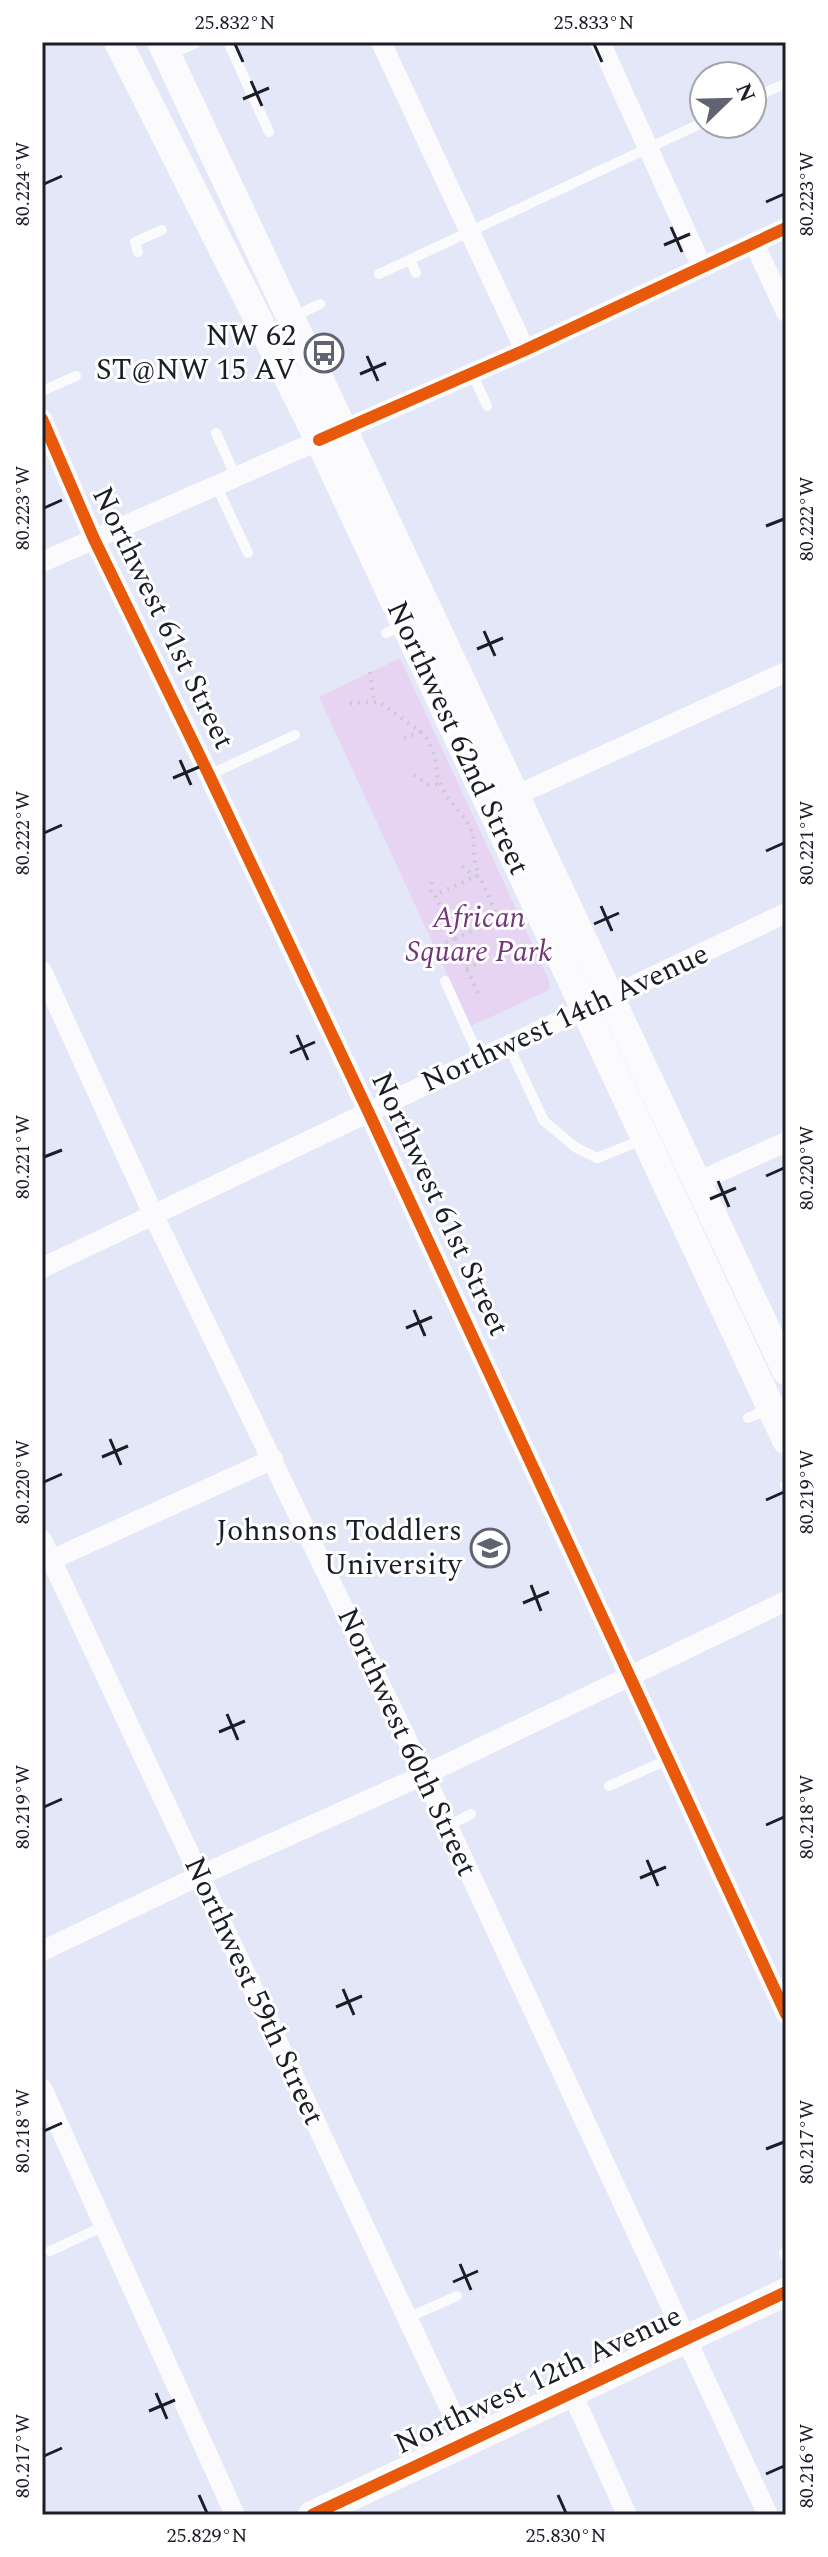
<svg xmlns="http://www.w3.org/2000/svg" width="828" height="2557" viewBox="0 0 828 2557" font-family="Spectral,serif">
  <rect width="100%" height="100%" fill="#e4e7f7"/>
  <polygon fill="#e7d3f2" points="400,658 549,980 549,989 545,992 471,1026 319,697"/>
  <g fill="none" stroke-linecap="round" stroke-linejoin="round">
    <g stroke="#c9cbd0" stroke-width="4" stroke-dasharray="2 6" stroke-linecap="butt">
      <polyline points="370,672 374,701"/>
      <polyline points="350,703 379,702 421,732 427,739 434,754 438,777 446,796 466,820 473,833 475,864 479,875 435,895 455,939 499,919 479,875"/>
      <polyline points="404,738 421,732"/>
      <polyline points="414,775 428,784 441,784"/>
      <polyline points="462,866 475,877"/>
      <polyline points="432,882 431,891 435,895"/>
      <polyline points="455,939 440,945 445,956 458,950 479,995"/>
      <polyline points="466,968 481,962 483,966"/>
    </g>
    <g stroke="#fbfbfe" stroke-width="10">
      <polyline points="228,42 269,132"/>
      <polyline points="170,55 198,42"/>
      <polyline points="752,99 786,83"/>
      <polyline points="138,252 135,242 162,230"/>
      <polyline points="410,260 416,273"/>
      <polyline points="379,274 704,122"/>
      <polyline points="293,317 320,304"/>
      <polyline points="472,373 487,406"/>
      <polyline points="42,391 76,376"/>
      <polyline points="216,433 236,477"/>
      <polyline points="216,485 248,553"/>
      <polyline points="386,633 403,625"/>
      <polyline points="209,775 295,735"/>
      <polyline points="445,981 480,1059"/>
      <polyline points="508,1045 544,1121 575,1147 597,1158 642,1140"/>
      <polyline points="748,1418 769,1408"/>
      <polyline points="785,1485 786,1485"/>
      <polyline points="609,1786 669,1759"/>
      <polyline points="448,1826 471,1814"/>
      <polyline points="50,2251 104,2226"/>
      <polyline points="784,2253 786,2257"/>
      <polyline points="407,2318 457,2296"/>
    </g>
    <g stroke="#fbfbfe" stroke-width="20">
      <polyline points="381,42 525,350"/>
      <polyline points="600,42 702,267"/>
      <polyline points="754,243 786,312"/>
      <polyline points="42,419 94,539 209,775 368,1111 786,2014"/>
      <polyline points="42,562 525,350 786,228"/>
      <polyline points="517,795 786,672"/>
      <polyline points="42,971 153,1214 424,1775 768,2515"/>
      <polyline points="697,1182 786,1142"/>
      <polyline points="42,1268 786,913"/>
      <polyline points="42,1540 466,2443"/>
      <polyline points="51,1560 273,1459"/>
      <polyline points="42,1951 201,1875 424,1775 786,1601"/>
      <polyline points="42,2088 235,2515"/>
      <polyline points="572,2393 627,2515"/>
    </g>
    <g stroke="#fbfbfe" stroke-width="28">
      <polyline points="118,42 319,440 786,1440"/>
      <polyline points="161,42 786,1371"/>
      <polyline points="312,2515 786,2292"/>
    </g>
    <defs>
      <g id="cycleway">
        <polyline points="42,419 94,539 209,775 368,1111 786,2014"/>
        <polyline points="319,440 525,350 786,228"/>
        <polyline points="312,2515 786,2292"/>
      </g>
    </defs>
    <use href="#cycleway" stroke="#fff" stroke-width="17"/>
    <use href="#cycleway" stroke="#e8590c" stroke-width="12"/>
  </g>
  <path fill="none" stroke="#1b1d27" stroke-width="3" d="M235,44l8,18M594,44l8,18M251,81l11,25M243,99l26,-11M44,184l18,-8M766,202l18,-8M671,227l11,25M664,245l26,-11M367,356l11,25M360,374l26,-11M44,508l18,-8M766,526l18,-7M484,631l11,25M477,649l26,-11M180,760l11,25M173,778l26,-11M44,833l18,-8M766,851l18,-8M601,906l11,25M594,924l25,-11M297,1035l11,25M290,1053l25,-11M44,1157l18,-7M766,1176l18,-8M718,1181l11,26M710,1199l26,-11M414,1310l11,26M406,1328l26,-11M110,1439l11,26M102,1457l26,-11M44,1482l18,-8M766,1500l18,-8M531,1585l10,26M523,1603l26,-11M227,1714l11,26M219,1732l26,-11M44,1807l18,-8M766,1825l18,-8M647,1860l11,26M640,1878l26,-11M343,1989l11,26M336,2007l26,-11M44,2131l18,-8M766,2149l18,-7M460,2264l11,26M453,2282l25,-11M156,2393l11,26M149,2411l26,-11M44,2456l18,-8M766,2474l18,-8M199,2495l8,18M558,2495l8,18"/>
  <defs>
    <symbol id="bus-ring" viewBox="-11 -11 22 22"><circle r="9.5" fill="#fff" stroke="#616470" stroke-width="1.5"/><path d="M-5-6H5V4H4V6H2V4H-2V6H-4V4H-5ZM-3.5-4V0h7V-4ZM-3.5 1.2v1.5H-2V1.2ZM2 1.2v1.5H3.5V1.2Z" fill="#616470"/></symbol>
    <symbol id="school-ring" viewBox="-11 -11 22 22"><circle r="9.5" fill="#fff" stroke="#616470" stroke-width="1.5"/><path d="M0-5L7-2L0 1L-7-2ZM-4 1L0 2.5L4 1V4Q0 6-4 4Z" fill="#616470"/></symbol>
  </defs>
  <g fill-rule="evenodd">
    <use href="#bus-ring" x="302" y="331" width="44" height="44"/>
    <use href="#school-ring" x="468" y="1526" width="44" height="44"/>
  </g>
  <g text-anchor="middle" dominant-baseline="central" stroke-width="6" stroke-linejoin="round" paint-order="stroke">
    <g font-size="30" fill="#1b1d27" stroke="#fff" text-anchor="end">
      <text x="296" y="336">NW 62<tspan x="296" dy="34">ST@NW 15 AV</tspan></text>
      <text x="462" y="1531">Johnsons Toddlers<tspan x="462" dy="34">University</tspan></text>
    </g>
    <g font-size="30" fill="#1b1d27" stroke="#fff">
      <text transform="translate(163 618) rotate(64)">Northwest 61st Street</text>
      <text transform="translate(458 738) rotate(65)">Northwest 62nd Street</text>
      <text transform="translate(565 1018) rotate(-25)">Northwest 14th Avenue</text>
      <text transform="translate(440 1204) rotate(65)">Northwest 61st Street</text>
      <text transform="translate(407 1742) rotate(65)">Northwest 60th Street</text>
      <text transform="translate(254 1991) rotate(65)">Northwest 59th Street</text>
      <text transform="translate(538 2380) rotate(-25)">Northwest 12th Avenue</text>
    </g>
    <g font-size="30" font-style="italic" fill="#723778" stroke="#fff">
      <text x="479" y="918">African<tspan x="479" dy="34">Square Park</tspan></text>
    </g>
  </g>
  <rect width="828" height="2557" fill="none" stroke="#ffffff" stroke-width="88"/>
  <g transform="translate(728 100) rotate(67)"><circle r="38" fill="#ffffff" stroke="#a4a5a9" stroke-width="2"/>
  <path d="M0-6L14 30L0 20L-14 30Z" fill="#616470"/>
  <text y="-12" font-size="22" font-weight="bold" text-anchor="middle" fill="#1b1d27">N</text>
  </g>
  <rect x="44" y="44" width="740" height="2469" fill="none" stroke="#1b1d27" stroke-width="3"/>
  <g font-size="20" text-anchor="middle" fill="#1b1d27">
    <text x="235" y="29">25.832°N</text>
    <text x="594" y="29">25.833°N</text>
    <text transform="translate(22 184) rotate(-90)" y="7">80.224°W</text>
    <text transform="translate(806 194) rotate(-90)" y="7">80.223°W</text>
    <text transform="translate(22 508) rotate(-90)" y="7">80.223°W</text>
    <text transform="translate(806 519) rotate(-90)" y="7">80.222°W</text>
    <text transform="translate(22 833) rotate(-90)" y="7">80.222°W</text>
    <text transform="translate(806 843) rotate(-90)" y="7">80.221°W</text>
    <text transform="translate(22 1157) rotate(-90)" y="7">80.221°W</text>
    <text transform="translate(806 1168) rotate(-90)" y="7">80.220°W</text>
    <text transform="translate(22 1482) rotate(-90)" y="7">80.220°W</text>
    <text transform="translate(806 1492) rotate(-90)" y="7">80.219°W</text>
    <text transform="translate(22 1807) rotate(-90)" y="7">80.219°W</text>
    <text transform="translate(806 1817) rotate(-90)" y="7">80.218°W</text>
    <text transform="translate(22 2131) rotate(-90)" y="7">80.218°W</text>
    <text transform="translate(806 2142) rotate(-90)" y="7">80.217°W</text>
    <text transform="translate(22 2456) rotate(-90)" y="7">80.217°W</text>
    <text transform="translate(806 2466) rotate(-90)" y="7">80.216°W</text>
    <text x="207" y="2542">25.829°N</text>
    <text x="566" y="2542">25.830°N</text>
  </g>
</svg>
